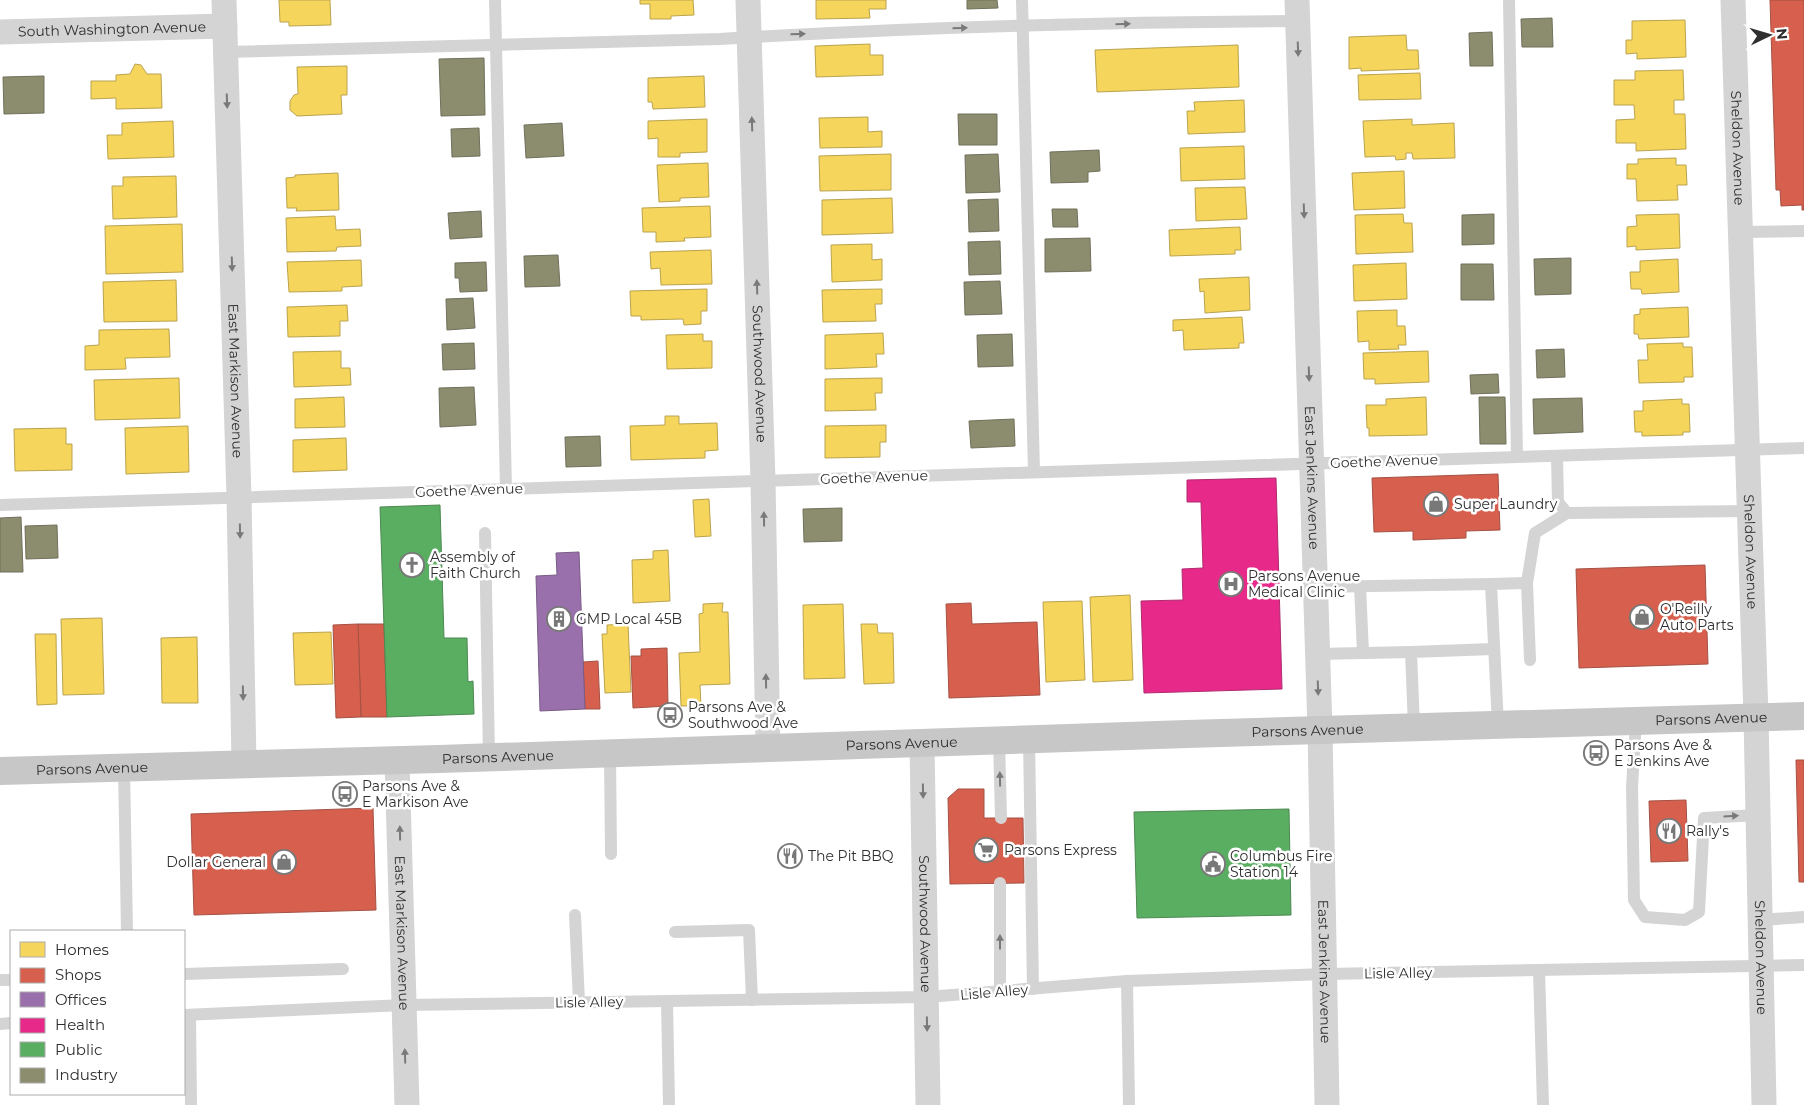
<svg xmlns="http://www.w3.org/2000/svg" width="1804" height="1105" viewBox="0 0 1804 1105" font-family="Montserrat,sans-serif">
  <rect width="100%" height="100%" fill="#fff"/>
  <g fill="#f6d55c" stroke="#baa34e">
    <polygon points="279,0 330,0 331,25 289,26 289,22 280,22"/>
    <polygon points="640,0 693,0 694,15 671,16 671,19 650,19 650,4 640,4"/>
    <polygon points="816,0 886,0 886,9 869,9 870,18 816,19"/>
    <polygon points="1685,20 1686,57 1637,59 1637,53 1626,54 1626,40 1632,40 1632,21"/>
    <polygon points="1406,35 1407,50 1418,50 1419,69 1361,71 1361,68 1349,69 1349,37"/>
    <polygon points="870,44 870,55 883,55 883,75 816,77 815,46"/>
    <polygon points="1238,45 1239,87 1097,92 1095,50"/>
    <polygon points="135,64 141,65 147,74 161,74 162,108 116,109 116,98 91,99 91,81 116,81 116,75 130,74"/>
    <polygon points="347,66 347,95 341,95 342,114 297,116 290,110 290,101 294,95 298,94 297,67"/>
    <polygon points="1683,70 1684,100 1674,100 1674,114 1685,114 1686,149 1636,151 1636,143 1616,143 1616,120 1635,119 1634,105 1614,105 1614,80 1635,80 1635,71"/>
    <polygon points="1420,73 1421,99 1359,100 1358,75"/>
    <polygon points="704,76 705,107 653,109 652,102 648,102 648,78"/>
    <polygon points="1244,100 1245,132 1188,134 1187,111 1195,111 1194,102"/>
    <polygon points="868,117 868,132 882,131 882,147 820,148 819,118"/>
    <polygon points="707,119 707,152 680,153 680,157 658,157 658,138 648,139 648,121"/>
    <polygon points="1412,119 1412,125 1454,123 1455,158 1413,159 1412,153 1406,153 1406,159 1396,160 1395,156 1365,157 1363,121"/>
    <polygon points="173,121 174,157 108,159 107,135 122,135 122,123"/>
    <polygon points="1244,146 1245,179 1181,181 1180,148"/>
    <polygon points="891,154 891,190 820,191 819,156"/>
    <polygon points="1676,158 1676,165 1686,165 1687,185 1677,185 1678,200 1637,201 1636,179 1627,179 1627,164 1638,164 1638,159"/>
    <polygon points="708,163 709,197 680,198 680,201 659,202 657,165"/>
    <polygon points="1404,171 1405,208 1354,210 1352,173"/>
    <polygon points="338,173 339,210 296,211 297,208 287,208 286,178 295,177 295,175"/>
    <polygon points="176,176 177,217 113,219 112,186 123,186 123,177"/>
    <polygon points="1245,187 1247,219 1196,221 1195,188"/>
    <polygon points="892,198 893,233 822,235 822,200"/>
    <polygon points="710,206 711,237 684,238 685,241 656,242 656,232 643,232 642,208"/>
    <polygon points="1403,214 1404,223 1412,223 1413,252 1356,254 1355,215"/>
    <polygon points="1679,214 1680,248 1636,250 1636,246 1627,247 1627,227 1637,226 1636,215"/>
    <polygon points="335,216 336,230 360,229 361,246 337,247 336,251 287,252 286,218"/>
    <polygon points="182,224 183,272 106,274 105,226"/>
    <polygon points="1240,227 1241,250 1235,250 1235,254 1170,256 1169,230"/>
    <polygon points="872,244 872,260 882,259 882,280 832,282 831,245"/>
    <polygon points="711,250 712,284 661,285 660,268 651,269 650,252"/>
    <polygon points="1678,259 1679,292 1642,294 1641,289 1631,289 1630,272 1640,272 1640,261"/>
    <polygon points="361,260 362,286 342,287 342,291 289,292 287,262"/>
    <polygon points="1406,263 1407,299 1354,301 1353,265"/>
    <polygon points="1249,277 1250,310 1205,313 1204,291 1200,292 1199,279"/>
    <polygon points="176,280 177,321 104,322 103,282"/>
    <polygon points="707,289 707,311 701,311 701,324 684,325 683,319 641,320 641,316 631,316 630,291"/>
    <polygon points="882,289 882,304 875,304 876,321 823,322 822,290"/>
    <polygon points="347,305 348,321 340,321 340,336 288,337 287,307"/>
    <polygon points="1688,307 1689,337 1639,339 1638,334 1634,334 1634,315 1640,314 1640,309"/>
    <polygon points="1397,310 1397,326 1405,326 1406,345 1398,345 1399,349 1369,350 1369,341 1358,342 1357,311"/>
    <polygon points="1242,317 1244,343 1239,343 1239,348 1184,350 1183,330 1173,331 1173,320"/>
    <polygon points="169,329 170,357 125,358 126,369 85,370 85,346 99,345 99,330"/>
    <polygon points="883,333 884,354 876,354 877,367 825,369 825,335"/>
    <polygon points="703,334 703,341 712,341 712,368 667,369 666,335"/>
    <polygon points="1683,343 1683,347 1692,347 1693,377 1684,377 1684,382 1639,383 1638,360 1648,360 1647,344"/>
    <polygon points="341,351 341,368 350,368 351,385 294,387 293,352"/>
    <polygon points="1428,351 1429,382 1375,384 1375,379 1364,379 1363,353"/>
    <polygon points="179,378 180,418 95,420 94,380"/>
    <polygon points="882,378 882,393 875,393 876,410 825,411 825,379"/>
    <polygon points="344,397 345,427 295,428 295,399"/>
    <polygon points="1426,397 1427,435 1369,436 1369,428 1367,428 1366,405 1386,405 1386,399"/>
    <polygon points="1682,399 1682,404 1689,404 1690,432 1683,432 1683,435 1642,436 1642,432 1635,432 1634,411 1643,411 1643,401"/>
    <polygon points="665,416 679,416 679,424 717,423 718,450 705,451 705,458 631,460 630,426 665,425"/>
    <polygon points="886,425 886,442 880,442 880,457 825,458 825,426"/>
    <polygon points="188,426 189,472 126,474 125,428"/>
    <polygon points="66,428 66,444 72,444 72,470 15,471 14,429"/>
    <polygon points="346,438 347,470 293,472 293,440"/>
    <polygon points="709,499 711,536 695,537 693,500"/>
    <polygon points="668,550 670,601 633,603 632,560 653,559 653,551"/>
    <polygon points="1130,595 1133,680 1093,682 1090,597"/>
    <polygon points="1082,601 1085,680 1046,682 1043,602"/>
    <polygon points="723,603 722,612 728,612 730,684 700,685 701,706 681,706 679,653 700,652 699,614 703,613 703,604"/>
    <polygon points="843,604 845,678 804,679 803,605"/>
    <polygon points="102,618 104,694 63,695 61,619"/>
    <polygon points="628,624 631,692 605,693 602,634 607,634 607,625"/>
    <polygon points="861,624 877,624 878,633 893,633 894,683 864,684"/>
    <polygon points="331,632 333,684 295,685 293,633"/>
    <polygon points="35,634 56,634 57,704 37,705"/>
    <polygon points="197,637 198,703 162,703 161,638"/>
  </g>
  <g fill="#d6604d" stroke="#a45144">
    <polygon points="1770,0 1804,0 1804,210 1802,210 1802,205 1781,206 1780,190 1776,190"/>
    <polygon points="1498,474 1500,530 1466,531 1466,538 1413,540 1413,531 1374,532 1372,478"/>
    <polygon points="1705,565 1708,664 1579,668 1576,569"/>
    <polygon points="971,603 972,624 1037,622 1040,695 949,698 946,604"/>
    <polygon points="358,624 384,624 387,717 361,717"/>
    <polygon points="358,624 361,717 336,718 333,625"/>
    <polygon points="667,648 668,706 633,708 631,656 641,656 641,649"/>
    <polygon points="598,661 600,709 585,709 583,662"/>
    <polygon points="1796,760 1804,760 1804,882 1799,882"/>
    <polygon points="958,789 984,789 984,818 1023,818 1024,883 950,884 948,798"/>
    <polygon points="1686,800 1688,861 1651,862 1649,801"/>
    <polygon points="373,808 376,910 194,915 191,814"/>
  </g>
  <polygon fill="#9970ab" stroke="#795c86" points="579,552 585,709 540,711 536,576 557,575 556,553"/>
  <polygon fill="#e7298a" stroke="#b02b6f" points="1276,478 1282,689 1144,693 1141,601 1183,600 1182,569 1203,568 1201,502 1187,502 1187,480"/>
  <g fill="#5aae61" stroke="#4d8852">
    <polygon points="440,505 444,638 467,638 468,682 473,681 474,714 387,717 380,507"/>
    <polygon points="1289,809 1291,915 1137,918 1134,812"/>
  </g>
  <g fill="#8c8c6e" stroke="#70705b">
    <polygon points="967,0 997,0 998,8 967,9"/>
    <polygon points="1552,18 1553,47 1522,47 1521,19"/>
    <polygon points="1492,32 1493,66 1470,66 1469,33"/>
    <polygon points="484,58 485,115 441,116 439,59"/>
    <polygon points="44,76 44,113 4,114 3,77"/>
    <polygon points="958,114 997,114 997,145 959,145"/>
    <polygon points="562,123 564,156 526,158 524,125"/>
    <polygon points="479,128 480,156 452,157 451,129"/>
    <polygon points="1099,150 1100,171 1088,172 1088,182 1051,183 1050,152"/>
    <polygon points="998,154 1000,192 966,193 965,155"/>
    <polygon points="998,199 999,231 969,232 968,200"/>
    <polygon points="1052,209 1077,209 1078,227 1053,227"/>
    <polygon points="481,211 482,237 450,239 448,213"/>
    <polygon points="1494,214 1494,244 1462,245 1462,215"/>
    <polygon points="1090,238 1091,271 1045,272 1045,239"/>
    <polygon points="1000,241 1001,274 969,275 968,242"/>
    <polygon points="558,255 560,286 525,287 524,256"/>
    <polygon points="1571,258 1571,294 1535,295 1534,259"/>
    <polygon points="486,262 487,291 460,292 459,278 455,278 455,263"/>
    <polygon points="1461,264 1493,264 1494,300 1461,300"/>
    <polygon points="1000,281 1002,314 965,315 964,282"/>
    <polygon points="473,298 475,328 447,330 446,299"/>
    <polygon points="1012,334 1013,366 978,367 977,335"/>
    <polygon points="474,343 475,369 443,370 442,344"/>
    <polygon points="1564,349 1565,377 1537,378 1536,350"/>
    <polygon points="1498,374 1499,393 1471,394 1470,375"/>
    <polygon points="474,387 476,425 440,427 439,388"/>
    <polygon points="1479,397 1505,397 1506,444 1480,444"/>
    <polygon points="1582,398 1583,432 1534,434 1533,399"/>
    <polygon points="1014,419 1015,446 971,448 969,421"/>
    <polygon points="600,436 601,466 566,467 565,437"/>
    <polygon points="842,508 842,541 804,542 803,509"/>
    <polygon points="21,517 23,572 0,572 0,518"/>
    <polygon points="57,525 58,558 26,559 25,526"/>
  </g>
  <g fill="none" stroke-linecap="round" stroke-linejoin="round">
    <g stroke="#d4d4d4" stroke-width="12">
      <polyline points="495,0 506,489"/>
      <polyline points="1022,0 1034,472"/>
      <polyline points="1509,0 1517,457"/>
      <path d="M225,52l495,-13c192,-12 385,-17 577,-18"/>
      <polyline points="1741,232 1804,231"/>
      <polyline points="1557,456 1558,502 1567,513 1750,511"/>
      <polyline points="0,505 1804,448"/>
      <polyline points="485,533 489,757"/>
      <polyline points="1360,586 1363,653"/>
      <polyline points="1315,587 1491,584"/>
      <polyline points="1317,654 1411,652"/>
      <polyline points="1530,660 1527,583 1535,533 1567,513"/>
      <polyline points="1636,721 1632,787 1634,900 1645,917 1685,920 1699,912 1704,818 1758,815"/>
      <polyline points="1498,725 1491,584 1527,583"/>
      <polyline points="1414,727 1411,652 1493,649"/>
      <polyline points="1029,739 1033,989"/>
      <polyline points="999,740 1001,818"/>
      <polyline points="610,753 611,854"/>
      <polyline points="124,767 127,931"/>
      <polyline points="1000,883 1000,991"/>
      <polyline points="575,915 579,1002"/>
      <polyline points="1760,920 1804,917"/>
      <polyline points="675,932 749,930 752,1000"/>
      <polyline points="1539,970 1543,1105"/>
      <polyline points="184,974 343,969"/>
      <polyline points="0,980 11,980"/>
      <polyline points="1127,981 1129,1105"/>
      <polyline points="667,1001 669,1105"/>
      <polyline points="184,1015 404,1005 927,997 1127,981 1325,974 1804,965"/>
      <polyline points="190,1015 191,1105"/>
      <polyline points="0,1024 11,1023"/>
    </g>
    <g stroke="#d4d4d4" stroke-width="25">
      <path id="s1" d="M224,0l15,497 5,266"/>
      <path id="s2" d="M748,0l15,481 5,267"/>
      <path id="s3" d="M1297,0l23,730 7,375"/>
      <path id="s4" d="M1733,0l23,717 8,388"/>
      <path id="s5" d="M0,32l225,-6"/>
      <path id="s6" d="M922,743l6,362"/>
      <path id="s7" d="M397,761l10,344"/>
    </g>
    <path stroke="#c7c7c7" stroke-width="28" id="s8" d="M0,771l439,-12 748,-25 617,-18"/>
  </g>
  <defs><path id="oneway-solid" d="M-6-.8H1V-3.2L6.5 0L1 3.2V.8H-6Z" transform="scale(1.25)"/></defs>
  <g fill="#797979">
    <use href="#oneway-solid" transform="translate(1123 24) rotate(-1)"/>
    <use href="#oneway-solid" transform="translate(960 28) rotate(-2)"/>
    <use href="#oneway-solid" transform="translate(798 34) rotate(-2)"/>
    <use href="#oneway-solid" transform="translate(1298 49) rotate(88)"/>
    <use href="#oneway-solid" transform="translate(227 101) rotate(88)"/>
    <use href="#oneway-solid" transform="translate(752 124) rotate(-92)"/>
    <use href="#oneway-solid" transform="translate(1304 211) rotate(88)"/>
    <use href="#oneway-solid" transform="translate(232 264) rotate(88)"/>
    <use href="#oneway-solid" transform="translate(757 287) rotate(-92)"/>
    <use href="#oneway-solid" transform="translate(1309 374) rotate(88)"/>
    <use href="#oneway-solid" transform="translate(764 519) rotate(-91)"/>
    <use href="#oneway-solid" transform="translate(240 531) rotate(89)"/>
    <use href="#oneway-solid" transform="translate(766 681) rotate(-91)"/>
    <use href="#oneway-solid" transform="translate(1318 688) rotate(88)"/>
    <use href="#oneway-solid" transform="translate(243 693) rotate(89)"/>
    <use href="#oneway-solid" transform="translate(1000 779) rotate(-91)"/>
    <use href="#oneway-solid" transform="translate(923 791) rotate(89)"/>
    <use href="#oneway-solid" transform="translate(1731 816) rotate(-3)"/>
    <use href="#oneway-solid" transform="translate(400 833) rotate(-91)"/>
    <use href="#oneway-solid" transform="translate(1000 942) rotate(-90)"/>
    <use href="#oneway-solid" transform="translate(927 1024) rotate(89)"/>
    <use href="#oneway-solid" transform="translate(405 1056) rotate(-92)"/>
  </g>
  <defs>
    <symbol id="shop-ring" viewBox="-11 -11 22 22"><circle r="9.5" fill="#fff" stroke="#787878" stroke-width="1.5"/><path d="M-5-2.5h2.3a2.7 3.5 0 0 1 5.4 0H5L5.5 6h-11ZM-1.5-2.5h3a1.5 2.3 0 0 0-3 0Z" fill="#787878"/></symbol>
    <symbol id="church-ring" viewBox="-11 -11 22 22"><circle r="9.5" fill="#fff" stroke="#787878" stroke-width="1.5"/><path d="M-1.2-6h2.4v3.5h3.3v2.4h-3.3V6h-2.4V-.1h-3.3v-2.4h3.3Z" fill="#787878"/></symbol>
    <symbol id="hospital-ring" viewBox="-11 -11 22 22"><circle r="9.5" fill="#fff" stroke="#787878" stroke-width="1.5"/><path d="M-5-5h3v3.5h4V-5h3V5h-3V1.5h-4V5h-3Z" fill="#787878"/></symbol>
    <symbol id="building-ring" viewBox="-11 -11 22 22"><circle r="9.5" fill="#fff" stroke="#787878" stroke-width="1.5"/><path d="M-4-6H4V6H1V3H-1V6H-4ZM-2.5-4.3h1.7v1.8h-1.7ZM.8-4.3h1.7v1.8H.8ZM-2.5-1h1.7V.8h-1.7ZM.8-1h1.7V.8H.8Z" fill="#787878"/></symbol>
    <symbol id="bus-ring" viewBox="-11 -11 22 22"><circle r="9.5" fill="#fff" stroke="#787878" stroke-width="1.5"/><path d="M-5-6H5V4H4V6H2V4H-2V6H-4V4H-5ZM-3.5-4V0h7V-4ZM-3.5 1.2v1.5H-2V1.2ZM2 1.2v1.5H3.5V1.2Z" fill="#787878"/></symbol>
    <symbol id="restaurant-ring" viewBox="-11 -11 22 22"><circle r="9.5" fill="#fff" stroke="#787878" stroke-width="1.5"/><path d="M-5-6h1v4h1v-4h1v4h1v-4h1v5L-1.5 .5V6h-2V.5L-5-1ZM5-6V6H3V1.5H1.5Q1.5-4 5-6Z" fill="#787878"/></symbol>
    <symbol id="supermarket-ring" viewBox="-11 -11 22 22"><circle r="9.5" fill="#fff" stroke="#787878" stroke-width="1.5"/><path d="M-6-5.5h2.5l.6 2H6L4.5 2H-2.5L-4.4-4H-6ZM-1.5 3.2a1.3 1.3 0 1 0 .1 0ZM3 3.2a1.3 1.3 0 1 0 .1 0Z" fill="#787878"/></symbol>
    <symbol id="civic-ring" viewBox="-11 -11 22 22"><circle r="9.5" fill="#fff" stroke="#787878" stroke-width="1.5"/><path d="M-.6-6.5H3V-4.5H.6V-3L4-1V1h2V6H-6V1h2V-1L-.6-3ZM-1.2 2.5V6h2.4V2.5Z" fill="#787878"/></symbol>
  </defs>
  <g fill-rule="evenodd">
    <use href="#shop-ring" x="1422" y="490" width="28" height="28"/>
    <use href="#church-ring" x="398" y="551" width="28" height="28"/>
    <use href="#hospital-ring" x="1217" y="570" width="28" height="28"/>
    <use href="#shop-ring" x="1628" y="603" width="28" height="28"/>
    <use href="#building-ring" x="545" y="605" width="28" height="28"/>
    <use href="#bus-ring" x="656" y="701" width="28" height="28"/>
    <use href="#bus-ring" x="1582" y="739" width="28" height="28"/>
    <use href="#bus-ring" x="331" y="780" width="28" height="28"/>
    <use href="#restaurant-ring" x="1655" y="817" width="28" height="28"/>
    <use href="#supermarket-ring" x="972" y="836" width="28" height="28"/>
    <use href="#restaurant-ring" x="776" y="842" width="28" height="28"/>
    <use href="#shop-ring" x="270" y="848" width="28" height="28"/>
    <use href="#civic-ring" x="1199" y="850" width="28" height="28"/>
  </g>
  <g text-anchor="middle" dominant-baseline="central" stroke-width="5" stroke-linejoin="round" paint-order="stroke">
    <g font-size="14" fill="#2f2f2f" stroke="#fff">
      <text stroke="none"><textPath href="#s5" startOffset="112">South Washington Avenue</textPath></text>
      <text stroke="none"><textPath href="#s4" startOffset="148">Sheldon Avenue</textPath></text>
      <text stroke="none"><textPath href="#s2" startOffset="374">Southwood Avenue</textPath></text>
      <text stroke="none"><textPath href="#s1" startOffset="381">East Markison Avenue</textPath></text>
      <text transform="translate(1384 461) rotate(-2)">Goethe Avenue</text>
      <text transform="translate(874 477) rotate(-2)">Goethe Avenue</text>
      <text stroke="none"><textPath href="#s3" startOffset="478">East Jenkins Avenue</textPath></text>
      <text transform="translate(469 490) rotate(-2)">Goethe Avenue</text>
      <text stroke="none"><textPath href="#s4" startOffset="552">Sheldon Avenue</textPath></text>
      <text stroke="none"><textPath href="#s8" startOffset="1712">Parsons Avenue</textPath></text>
      <text stroke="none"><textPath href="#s8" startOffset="1308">Parsons Avenue</textPath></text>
      <text stroke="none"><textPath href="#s8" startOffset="902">Parsons Avenue</textPath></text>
      <text stroke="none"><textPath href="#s8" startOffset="498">Parsons Avenue</textPath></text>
      <text stroke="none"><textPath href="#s8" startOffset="92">Parsons Avenue</textPath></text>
      <text stroke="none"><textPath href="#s6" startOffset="181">Southwood Avenue</textPath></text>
      <text stroke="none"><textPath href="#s7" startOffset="172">East Markison Avenue</textPath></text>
      <text stroke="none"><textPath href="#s4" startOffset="958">Sheldon Avenue</textPath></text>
      <text stroke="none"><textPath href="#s3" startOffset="972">East Jenkins Avenue</textPath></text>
      <text transform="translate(1398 973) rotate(-1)">Lisle Alley</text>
      <text transform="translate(994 992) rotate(-5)">Lisle Alley</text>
      <text transform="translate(589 1002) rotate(-1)">Lisle Alley</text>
    </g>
    <g font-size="14" fill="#2f2f2f" stroke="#fff" text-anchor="start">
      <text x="1454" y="504">Super Laundry</text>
      <text x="430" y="557">Assembly of<tspan x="430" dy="16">Faith Church</tspan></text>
      <text x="1248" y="576">Parsons Avenue<tspan x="1248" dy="16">Medical Clinic</tspan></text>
      <text x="1660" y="609">O'Reilly<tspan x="1660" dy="16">Auto Parts</tspan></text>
      <text x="576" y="619">GMP Local 45B</text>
      <text x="688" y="707">Parsons Ave &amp;<tspan x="688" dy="16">Southwood Ave</tspan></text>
      <text x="1614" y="745">Parsons Ave &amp;<tspan x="1614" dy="16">E Jenkins Ave</tspan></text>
      <text x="362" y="786">Parsons Ave &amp;<tspan x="362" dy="16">E Markison Ave</tspan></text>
      <text x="1686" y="831">Rally's</text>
      <text x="1004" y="850">Parsons Express</text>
      <text x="808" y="856">The Pit BBQ</text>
      <text x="1230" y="856">Columbus Fire<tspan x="1230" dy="16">Station 14</tspan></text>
      <text x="266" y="862" text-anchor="end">Dollar General</text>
    </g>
  </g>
  <rect x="10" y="930" width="175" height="165" fill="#ffffff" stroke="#acacac"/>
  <rect x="20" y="942" width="25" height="15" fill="#f6d55c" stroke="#acacac"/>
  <text x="55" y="955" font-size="15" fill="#2f2f2f">Homes</text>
  <rect x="20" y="968" width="25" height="15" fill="#d6604d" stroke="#acacac"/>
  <text x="55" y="980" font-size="15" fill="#2f2f2f">Shops</text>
  <rect x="20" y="992" width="25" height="15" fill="#9970ab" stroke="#acacac"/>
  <text x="55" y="1005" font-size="15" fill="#2f2f2f">Offices</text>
  <rect x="20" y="1018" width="25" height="15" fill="#e7298a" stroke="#acacac"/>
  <text x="55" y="1030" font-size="15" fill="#2f2f2f">Health</text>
  <rect x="20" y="1042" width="25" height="15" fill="#5aae61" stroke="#acacac"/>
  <text x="55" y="1055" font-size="15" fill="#2f2f2f">Public</text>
  <rect x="20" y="1068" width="25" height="15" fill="#8c8c6e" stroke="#acacac"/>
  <text x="55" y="1080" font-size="15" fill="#2f2f2f">Industry</text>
  <g transform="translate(1769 35) rotate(85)" stroke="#ffffff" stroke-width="4" paint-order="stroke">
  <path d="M0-4L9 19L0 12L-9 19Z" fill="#2f2f2f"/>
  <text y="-8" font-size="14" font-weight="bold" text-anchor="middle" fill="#2f2f2f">N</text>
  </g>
</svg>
